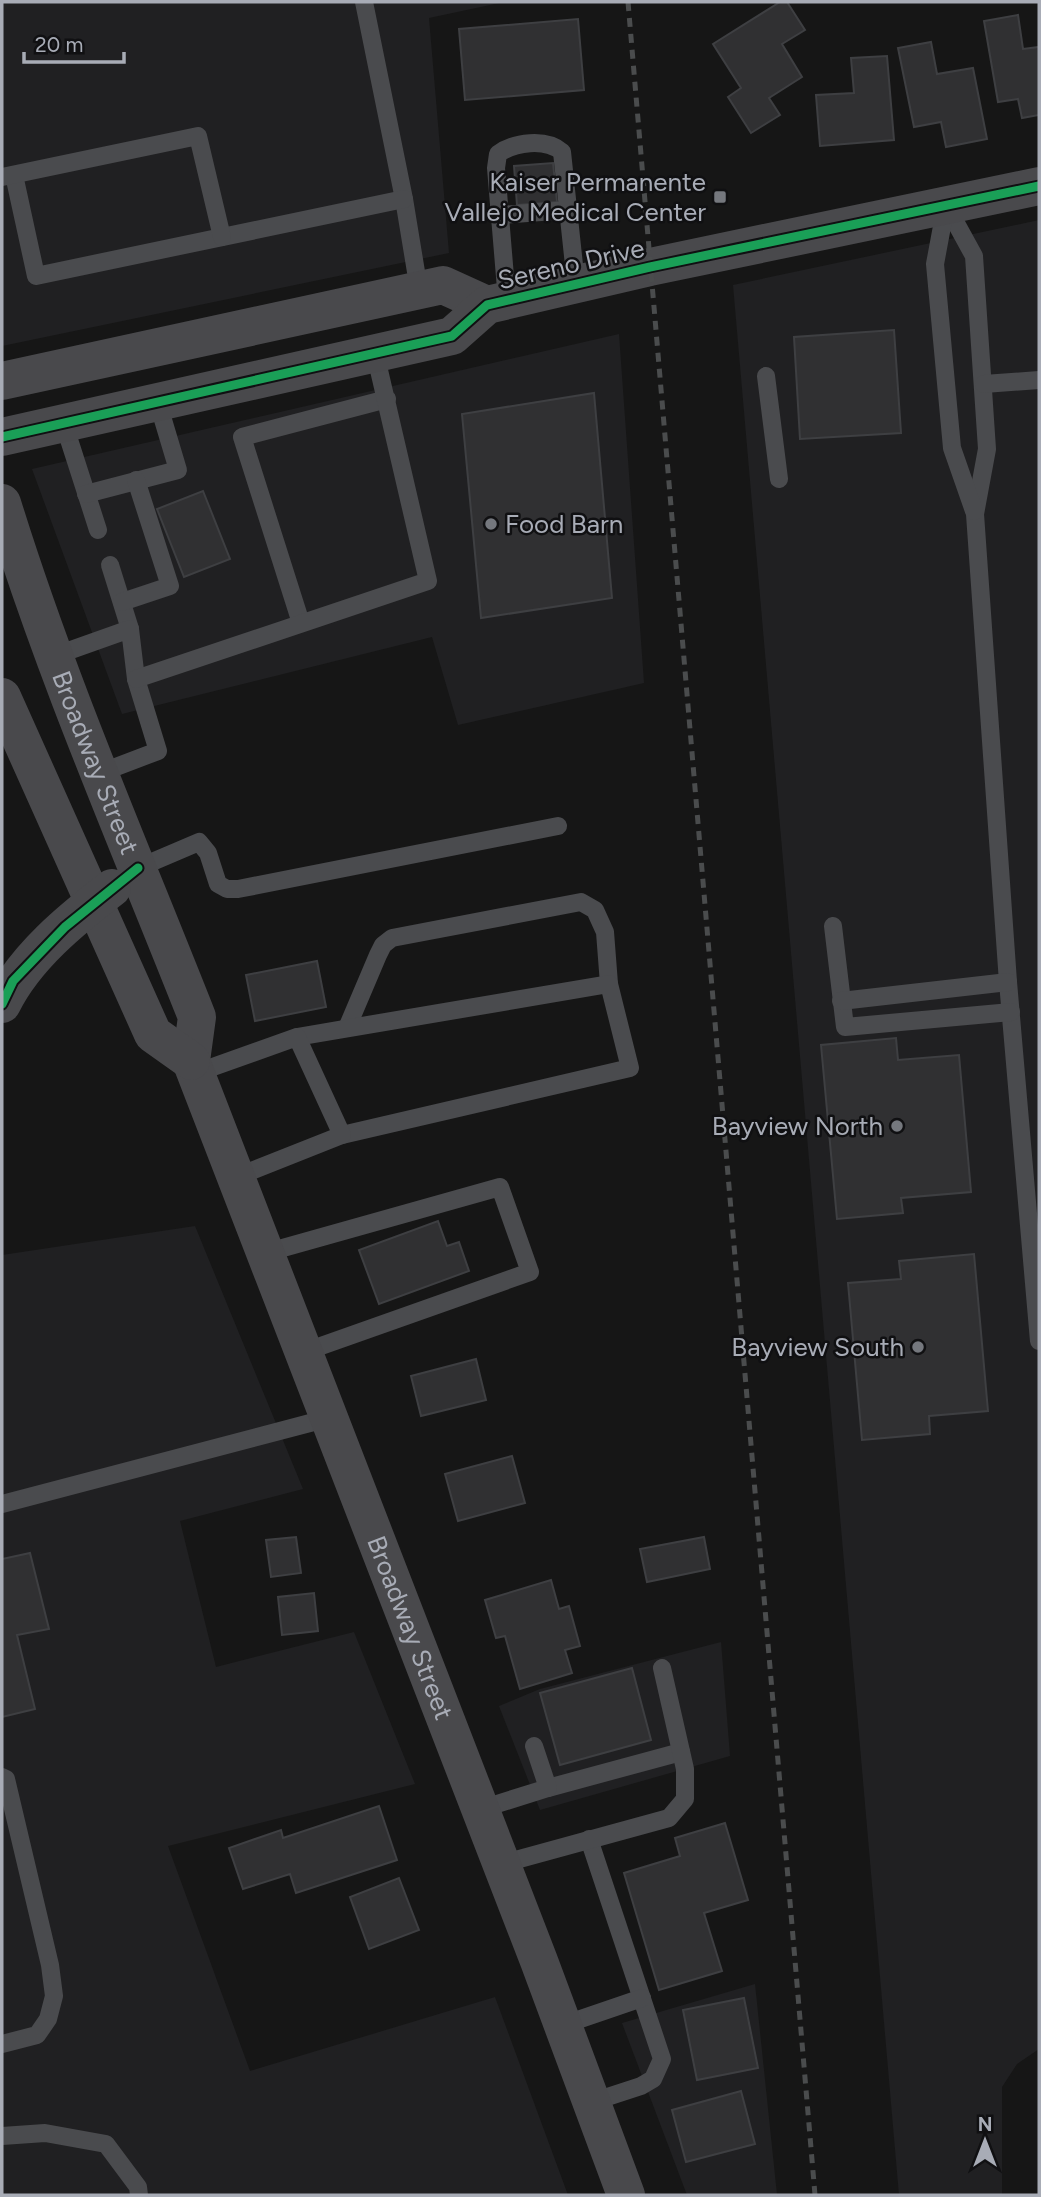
<svg xmlns="http://www.w3.org/2000/svg" width="1041" height="2197" viewBox="0 0 1041 2197" font-family="Figtree,sans-serif">
  <rect width="100%" height="100%" fill="#161616"/>
  <g fill="#202022">
    <polygon points="2,2 504,2 429,18 449,253 2,346"/>
    <polygon points="1039,220 1039,2049 1017,2064 1002,2087 1002,2195 899,2195 733,285"/>
    <polygon points="619,334 644,683 458,725 432,637 122,714 32,469"/>
    <polygon points="195,1226 303,1489 180,1521 216,1667 354,1632 415,1784 168,1846 250,2071 495,1997 568,2195 2,2195 2,1255"/>
    <polygon points="721,1642 730,1756 540,1810 499,1706 540,1689"/>
    <polygon points="755,1984 777,2195 687,2195 622,2023"/>
  </g>
  <g fill="#303032" stroke="#3e3f42" stroke-width="2">
    <polygon points="780,2 787,2 805,30 782,44 802,77 769,98 780,115 751,133 728,97 741,88 713,44"/>
    <polygon points="1018,15 1023,49 1039,47 1039,115 1022,118 1018,99 998,102 984,21"/>
    <polygon points="578,19 584,90 465,100 459,29"/>
    <polygon points="931,42 937,74 973,68 987,139 946,147 941,122 914,127 898,48"/>
    <polygon points="887,56 894,140 820,146 816,95 854,93 851,58"/>
    <polygon points="553,163 557,202 517,205 514,166"/>
    <polygon points="894,330 901,433 800,439 794,337"/>
    <polygon points="594,393 612,598 481,618 462,414"/>
    <polygon points="203,491 230,559 184,577 157,509"/>
    <polygon points="317,961 326,1007 255,1021 246,975"/>
    <polygon points="896,1038 898,1060 959,1055 971,1192 901,1198 903,1213 837,1219 821,1045"/>
    <polygon points="438,1221 447,1246 459,1242 469,1271 379,1304 359,1250"/>
    <polygon points="974,1254 988,1411 929,1416 930,1434 862,1440 848,1283 901,1279 899,1261"/>
    <polygon points="476,1359 486,1400 421,1416 411,1376"/>
    <polygon points="512,1456 525,1503 458,1521 445,1474"/>
    <polygon points="296,1537 301,1573 271,1577 266,1540"/>
    <polygon points="704,1537 710,1569 647,1582 640,1549"/>
    <polygon points="30,1553 49,1629 17,1635 35,1709 2,1717 2,1559"/>
    <polygon points="551,1580 559,1609 569,1606 580,1646 565,1650 572,1673 520,1689 505,1636 496,1638 485,1600"/>
    <polygon points="314,1593 318,1631 282,1635 278,1597"/>
    <polygon points="632,1668 651,1740 560,1765 540,1693"/>
    <polygon points="379,1806 397,1860 296,1893 290,1874 243,1889 229,1848 281,1830 283,1838"/>
    <polygon points="725,1823 748,1900 704,1913 722,1971 659,1990 624,1873 680,1856 675,1838"/>
    <polygon points="399,1878 419,1930 369,1949 350,1897"/>
    <polygon points="744,1998 758,2068 697,2080 683,2010"/>
    <polygon points="741,2091 755,2144 686,2162 672,2110"/>
  </g>
  <g fill="none" stroke-linecap="round" stroke-linejoin="round">
    <g stroke="#4a4b4e" stroke-width="18">
      <polyline points="364,2 404,199 419,290"/>
      <polyline points="14,175 36,276 404,199"/>
      <polyline points="2,177 198,136 222,237"/>
      <polyline points="946,205 974,256 987,449 975,514 1008,982 1039,1341"/>
      <polyline points="946,205 935,264 952,448 974,511"/>
      <polyline points="500,215 568,210"/>
      <path d="M507,301l-11,-133 2,-14c16,-12 48,-16 64,-2l14,132"/>
      <polyline points="766,376 779,479"/>
      <polyline points="984,384 1039,380"/>
      <polyline points="64,424 98,530"/>
      <polyline points="86,494 178,470 158,403"/>
      <polyline points="110,565 130,629"/>
      <polyline points="122,602 170,586 136,480"/>
      <polyline points="301,623 242,437 387,399"/>
      <polyline points="54,656 130,629 136,679 158,751 100,773"/>
      <polyline points="136,679 428,581 375,353"/>
      <polyline points="138,868 199,842 208,853 218,884 227,889 238,889 558,826"/>
      <polyline points="833,926 845,1027 1011,1012"/>
      <polyline points="841,1001 1008,982"/>
      <polyline points="347,1028 378,955 383,945 392,938 581,902 595,910 605,932 609,984"/>
      <polyline points="297,1037 609,984 630,1068 342,1135"/>
      <polyline points="196,1073 297,1037 342,1135 236,1177"/>
      <polyline points="265,1253 500,1187 530,1272 304,1352"/>
      <polyline points="2,1504 329,1418"/>
      <polyline points="2,1777 6,1779 50,1965 54,1996 48,2019 37,2035 2,2044"/>
      <polyline points="548,1788 681,1752"/>
      <polyline points="481,1809 548,1788 534,1746"/>
      <polyline points="589,1839 662,2059 653,2079 641,2086 592,2102"/>
      <polyline points="501,1864 669,1818 685,1799 685,1769 662,1668"/>
      <polyline points="563,2025 642,1998"/>
      <polyline points="2,2136 45,2133 106,2144 138,2187 139,2195"/>
    </g>
    <g stroke="#49494c" stroke-width="38">
      <polyline points="2,381 443,285 487,305"/>
      <polyline points="2,437 452,336 487,305 650,267 1039,186"/>
      <path id="s1" d="M2,503c54,175 128,344 195,514l-6,44 348,900 87,234"/>
      <polyline points="2,697 153,1034 191,1061"/>
      <path d="M2,1004c23,-47 70,-85 110,-116"/>
    </g>
    <polyline stroke="#4a4c4d" stroke-width="5" stroke-dasharray="9 7" stroke-linecap="butt" points="628,2 815,2195"/>
    <defs>
      <g id="cycleway">
        <polyline points="2,437 452,336 487,305 650,267 1039,186"/>
        <polyline points="2,1004 13,981 65,927 138,868"/>
      </g>
    </defs>
    <use href="#cycleway" stroke="#101012" stroke-width="13"/>
    <use href="#cycleway" stroke="#1a9f57" stroke-width="9"/>
  </g>
  <g fill="#75787e" stroke="#101012" stroke-width="2.5">
    <rect x="713" y="190" width="14" height="14" rx="3.5"/>
    <circle cx="491" cy="524" r="7"/>
    <circle cx="897" cy="1126" r="7"/>
    <circle cx="918" cy="1347" r="7"/>
  </g>
  <g text-anchor="middle" dominant-baseline="central" stroke-width="5" stroke-linejoin="round" paint-order="stroke">
    <g font-size="26" fill="#a8acb6" stroke="#101012" text-anchor="end">
      <text x="706" y="182">Kaiser Permanente<tspan x="706" dy="30">Vallejo Medical Center</tspan></text>
      <text x="505" y="524" text-anchor="start">Food Barn</text>
      <text x="883" y="1126">Bayview North</text>
      <text x="904" y="1347">Bayview South</text>
    </g>
    <g font-size="26" fill="#a8acb6" stroke="#101012">
      <text transform="translate(571 264) rotate(-13)">Sereno Drive</text>
      <text stroke="none"><textPath href="#s1" startOffset="276">Broadway Street</textPath></text>
      <text stroke="none"><textPath href="#s1" startOffset="1202">Broadway Street</textPath></text>
    </g>
  </g>
  <rect width="1041" height="2197" fill="none" stroke="#a8acb6" stroke-width="7"/>
  <g transform="translate(985 2141)" stroke="#101012" stroke-width="5" paint-order="stroke">
  <path d="M0-5L12 26L0 18L-12 26Z" fill="#a8acb6"/>
  <text y="-10" font-size="19" font-weight="bold" text-anchor="middle" fill="#a8acb6">N</text>
  </g>
  <path d="M24 52v10h100v-10" fill="none" stroke="#a8acb6" stroke-width="3.5"/>
  <text x="35" y="52" font-size="21" fill="#a8acb6" stroke="#101012" stroke-width="5" paint-order="stroke">20 m</text>
</svg>
